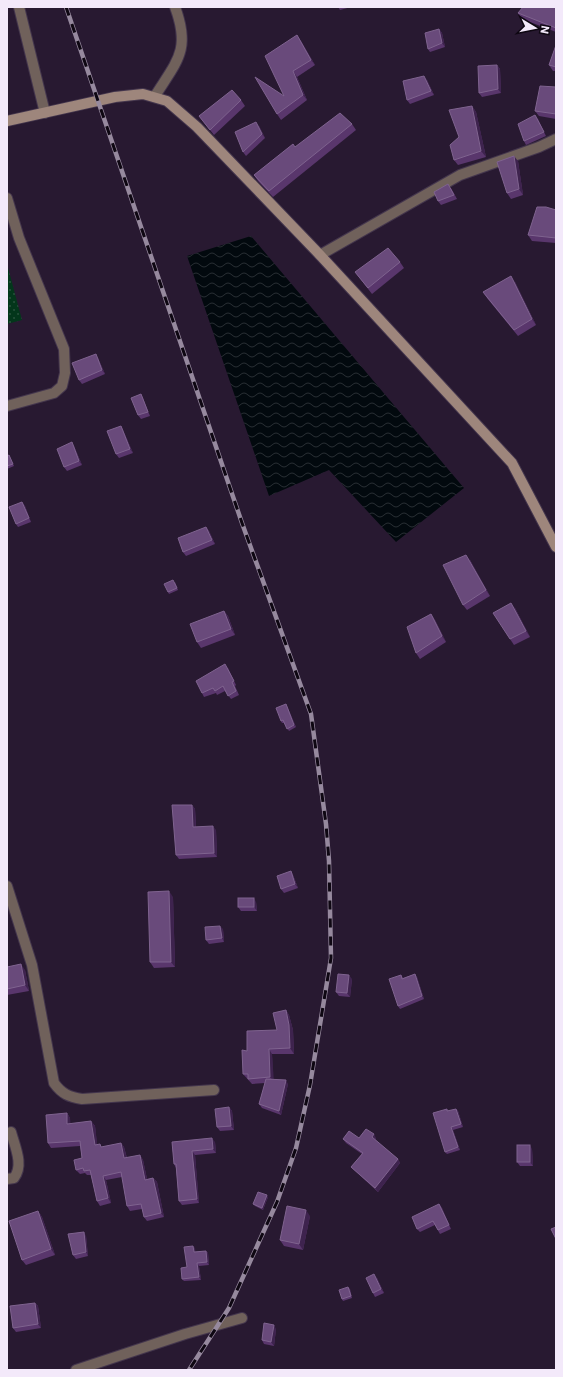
<svg xmlns="http://www.w3.org/2000/svg" width="563" height="1377" viewBox="0 0 563 1377" font-family="Commissioner,sans-serif">
  <defs>
    <pattern id="park-dots" width="8" height="8" patternUnits="userSpaceOnUse"><rect width="8" height="8" fill="#03361b"/><path d="M2 2h.1M6 6h.1" fill="none" stroke="#28533d" stroke-width="1.8" stroke-linecap="round"/></pattern>
    <pattern id="water-waves" width="16" height="10" patternUnits="userSpaceOnUse"><rect width="16" height="10" fill="#02090e"/><path d="M0 5q4-4 8 0t8 0" fill="none" stroke="#272d32"/></pattern>
  </defs>
  <rect width="100%" height="100%" fill="#281931"/>
  <polygon fill="url(#park-dots)" points="7,264 22,320 7,324"/>
  <polygon fill="url(#water-waves)" points="251,236 464,488 396,542 329,470 269,496 187,256"/>
  <g fill="none" stroke-linecap="round" stroke-linejoin="round">
    <defs>
      <g id="street">
        <polyline points="19,7 45,113"/>
        <path d="M155,96c22,-35 36,-46 20,-89"/>
        <polyline points="7,198 19,238 64,349 65,373 62,386 54,393 7,406"/>
        <polyline points="320,255 460,175 539,147 556,139"/>
        <path d="M7,886l25,79 22,118c8,11 15,14 28,16l132,-9"/>
        <path d="M7,1179l7,-1c10,-13 1,-31 -3,-46"/>
        <polyline points="76,1370 185,1334 242,1318"/>
      </g>
      <polyline id="secondary" points="7,121 115,97 143,94 167,101 197,127 320,255 512,463 556,547"/>
    </defs>
    <use href="#street" stroke="#44364d" stroke-width="12"/>
    <use href="#secondary" stroke="#44364d" stroke-width="12"/>
    <use href="#street" stroke="#70615b" stroke-width="10"/>
    <use href="#secondary" stroke="#9e867c" stroke-width="10"/>
    <defs>
      <polyline id="rail" points="66,7 242,523 311,714 326,824 329,861 331,958 310,1085 296,1148 277,1202 229,1308 189,1370"/>
    </defs>
    <use href="#rail" stroke="#96899e" stroke-width="4.5"/>
    <use href="#rail" stroke="#0e0712" stroke-width="3" stroke-dasharray="9" stroke-linecap="butt"/>
  </g>
  <g fill="#59366c">
    <polygon points="338,7 351,7 340,10"/>
    <polygon points="556,7 556,32 522,19 518,13"/>
    <polygon points="439,29 442,33 445,47 430,52 428,49"/>
    <polygon points="297,35 301,41 315,65 297,77 307,100 281,120 277,114 284,96"/>
    <polygon points="556,45 556,71 553,71 549,65"/>
    <polygon points="497,65 500,69 501,93 482,97 479,93"/>
    <polygon points="427,80 434,95 410,104 407,100"/>
    <polygon points="556,87 556,119 539,116 535,111"/>
    <polygon points="241,100 245,106 214,135 199,116"/>
    <polygon points="472,106 476,112 486,157 458,165 454,160 459,137"/>
    <polygon points="535,115 538,119 546,136 526,145 524,141"/>
    <polygon points="352,124 356,130 273,197 258,181 254,175 295,147"/>
    <polygon points="259,126 265,138 246,156 243,152"/>
    <polygon points="518,161 523,195 511,199 507,193"/>
    <polygon points="451,188 457,199 441,205 438,201"/>
    <polygon points="556,210 556,243 532,241 528,235"/>
    <polygon points="400,262 404,268 372,294 355,272"/>
    <polygon points="515,282 536,325 518,336 487,298 483,292"/>
    <polygon points="98,358 105,374 82,384 79,380"/>
    <polygon points="141,394 143,398 150,416 141,419 138,415"/>
    <polygon points="121,426 123,430 133,453 119,458 116,454"/>
    <polygon points="74,446 82,465 67,471 64,467"/>
    <polygon points="9,455 14,466 7,469 7,456"/>
    <polygon points="22,502 25,506 31,522 18,527 16,524"/>
    <polygon points="206,527 209,531 215,544 186,556 183,552"/>
    <polygon points="470,560 490,596 467,610 463,605"/>
    <polygon points="175,582 178,590 169,594 168,592"/>
    <polygon points="515,608 530,637 514,645 510,639"/>
    <polygon points="224,611 228,616 235,635 201,648 197,642"/>
    <polygon points="431,614 435,620 446,642 420,659 416,653"/>
    <polygon points="228,668 236,685 235,686 239,695 231,699 225,691 217,695 216,693 204,697 202,693"/>
    <polygon points="286,704 287,706 296,727 289,731 284,723 282,723 281,721"/>
    <polygon points="192,805 195,809 196,827 216,830 217,857 179,859 176,855"/>
    <polygon points="291,871 293,875 298,888 284,893 281,889"/>
    <polygon points="173,897 175,967 154,968 150,962"/>
    <polygon points="256,902 257,911 241,911 238,907"/>
    <polygon points="223,929 224,942 209,944 206,940"/>
    <polygon points="7,967 25,970 29,991 7,995"/>
    <polygon points="415,974 417,977 424,999 400,1009 398,1006 401,975 403,978"/>
    <polygon points="352,979 350,997 339,996 336,992"/>
    <polygon points="286,1010 289,1015 293,1030 294,1054 272,1054 273,1080 288,1084 281,1115 262,1108 259,1104 265,1083 252,1084 243,1074 247,1051 277,1030"/>
    <polygon points="229,1107 232,1111 234,1130 220,1131 217,1127"/>
    <polygon points="447,1109 448,1111 456,1109 458,1111 463,1127 453,1130 460,1150 447,1154 445,1152"/>
    <polygon points="67,1113 70,1118 70,1124 91,1121 95,1126 97,1145 102,1147 121,1143 124,1147 127,1158 140,1155 143,1160 147,1179 153,1178 157,1182 164,1217 147,1221 144,1217 142,1209 130,1211 127,1206 122,1177 106,1180 111,1203 100,1206 97,1201 91,1175 87,1175 85,1173 80,1174 76,1170 82,1158 80,1146 51,1148 48,1143"/>
    <polygon points="359,1138 376,1138 375,1140 398,1159 400,1163 378,1192 354,1170 351,1167 362,1154 346,1143 343,1139"/>
    <polygon points="172,1142 215,1142 216,1153 195,1155 199,1203 182,1205 179,1201 176,1168 174,1164"/>
    <polygon points="532,1149 533,1166 520,1166 517,1162"/>
    <polygon points="268,1197 263,1210 255,1206 253,1204"/>
    <polygon points="439,1204 442,1208 451,1229 440,1234 435,1225 420,1232 417,1229"/>
    <polygon points="38,1211 42,1217 55,1255 26,1265 22,1260"/>
    <polygon points="310,1216 303,1250 284,1246 280,1240"/>
    <polygon points="86,1236 88,1256 76,1259 73,1255"/>
    <polygon points="195,1248 195,1252 206,1251 208,1253 209,1265 199,1266 201,1280 184,1281 182,1279"/>
    <polygon points="377,1278 384,1293 375,1297 373,1293"/>
    <polygon points="348,1287 350,1289 352,1298 343,1301 342,1299"/>
    <polygon points="35,1303 38,1306 41,1328 16,1332 13,1328"/>
    <polygon points="276,1329 274,1346 264,1344 262,1340"/>
  </g>
  <g fill="#3e234e">
    <polygon points="439,29 442,33 445,47 442,43"/>
    <polygon points="297,35 301,41 315,65 311,60"/>
    <polygon points="497,65 500,69 501,93 498,89"/>
    <polygon points="293,71 297,77 307,100 303,95"/>
    <polygon points="424,76 427,80 434,95 431,91"/>
    <polygon points="472,106 476,112 486,157 481,151"/>
    <polygon points="535,115 538,119 546,136 544,132"/>
    <polygon points="256,122 259,126 265,138 262,134"/>
    <polygon points="514,156 518,161 523,195 519,189"/>
    <polygon points="511,276 515,282 536,325 532,319"/>
    <polygon points="96,354 98,358 105,374 102,370"/>
    <polygon points="121,426 123,430 133,453 130,449"/>
    <polygon points="72,442 74,446 82,465 79,461"/>
    <polygon points="22,502 25,506 31,522 29,518"/>
    <polygon points="206,527 209,531 215,544 212,540"/>
    <polygon points="466,555 470,560 490,596 486,590"/>
    <polygon points="511,603 515,608 530,637 526,631"/>
    <polygon points="224,611 228,616 235,635 231,629"/>
    <polygon points="431,614 435,620 446,642 442,636"/>
    <polygon points="225,664 228,668 236,685 234,681"/>
    <polygon points="286,704 287,706 296,727 294,725"/>
    <polygon points="192,805 195,809 196,831 193,827"/>
    <polygon points="213,826 216,830 217,857 214,853"/>
    <polygon points="291,871 293,875 298,888 295,884"/>
    <polygon points="169,891 173,897 175,967 171,962"/>
    <polygon points="254,898 256,902 257,911 254,907"/>
    <polygon points="220,926 223,929 224,942 222,938"/>
    <polygon points="21,964 25,970 29,991 25,985"/>
    <polygon points="415,974 417,977 424,999 422,996"/>
    <polygon points="349,975 352,979 350,997 347,993"/>
    <polygon points="286,1010 289,1015 293,1030 294,1054 290,1048"/>
    <polygon points="269,1049 272,1054 274,1082 270,1077"/>
    <polygon points="286,1080 288,1084 281,1115 279,1111"/>
    <polygon points="229,1107 232,1111 234,1130 231,1126"/>
    <polygon points="456,1109 458,1111 463,1127 461,1124"/>
    <polygon points="67,1113 70,1118 71,1128 67,1124"/>
    <polygon points="91,1121 95,1126 98,1150 95,1145"/>
    <polygon points="451,1127 453,1130 460,1150 458,1147"/>
    <polygon points="374,1134 376,1138 375,1141 372,1137"/>
    <polygon points="212,1138 215,1142 216,1153 213,1149"/>
    <polygon points="121,1143 124,1147 128,1163 124,1158"/>
    <polygon points="530,1145 532,1149 533,1166 530,1162"/>
    <polygon points="192,1151 195,1155 199,1203 197,1199"/>
    <polygon points="140,1155 143,1160 148,1184 145,1180"/>
    <polygon points="398,1159 400,1163 378,1192 375,1188"/>
    <polygon points="103,1176 106,1180 111,1203 108,1198"/>
    <polygon points="153,1178 157,1182 164,1217 161,1213"/>
    <polygon points="267,1195 268,1197 263,1210 262,1208"/>
    <polygon points="439,1204 442,1208 451,1229 449,1225"/>
    <polygon points="306,1210 310,1216 303,1250 299,1244"/>
    <polygon points="38,1211 42,1217 55,1255 51,1249"/>
    <polygon points="84,1232 86,1236 88,1256 86,1252"/>
    <polygon points="193,1246 195,1248 196,1255 194,1252"/>
    <polygon points="206,1251 208,1253 209,1265 207,1262"/>
    <polygon points="197,1263 199,1266 201,1280 199,1277"/>
    <polygon points="374,1274 377,1278 384,1293 381,1289"/>
    <polygon points="35,1303 38,1306 41,1328 38,1324"/>
    <polygon points="274,1325 276,1329 274,1346 271,1342"/>
  </g>
  <g fill="#694a7b" stroke="#7f638f">
    <polygon points="523,7 556,7 556,28 518,13"/>
    <polygon points="439,29 442,43 428,49 425,33"/>
    <polygon points="297,35 311,60 293,71 303,95 277,114 255,77 284,96 265,56"/>
    <polygon points="556,45 556,67 549,65"/>
    <polygon points="497,65 498,89 479,93 478,66"/>
    <polygon points="424,76 431,91 407,100 403,81"/>
    <polygon points="540,86 556,87 556,114 535,111"/>
    <polygon points="232,90 241,100 210,130 199,116"/>
    <polygon points="472,106 481,151 454,160 450,145 459,137 449,110"/>
    <polygon points="340,113 352,124 269,191 254,175 293,144 295,147"/>
    <polygon points="535,115 544,132 524,141 518,124"/>
    <polygon points="256,122 262,134 243,152 235,132"/>
    <polygon points="514,156 519,189 507,193 497,162"/>
    <polygon points="448,184 454,195 438,201 434,192"/>
    <polygon points="537,207 546,207 556,210 556,238 528,235"/>
    <polygon points="388,248 400,262 368,288 355,272"/>
    <polygon points="511,276 532,319 514,330 483,292"/>
    <polygon points="96,354 102,370 79,380 72,363"/>
    <polygon points="141,394 148,412 138,415 131,398"/>
    <polygon points="121,426 130,449 116,454 107,431"/>
    <polygon points="72,442 79,461 64,467 57,449"/>
    <polygon points="9,455 13,464 7,466 7,456"/>
    <polygon points="22,502 29,518 16,524 9,507"/>
    <polygon points="206,527 212,540 183,552 178,538"/>
    <polygon points="466,555 486,590 463,605 443,565"/>
    <polygon points="173,580 177,588 168,592 164,584"/>
    <polygon points="511,603 526,631 510,639 493,613"/>
    <polygon points="224,611 231,629 197,642 190,624"/>
    <polygon points="431,614 442,636 416,653 407,627"/>
    <polygon points="225,664 234,681 232,682 236,691 228,696 223,686 215,691 213,688 202,693 196,681"/>
    <polygon points="286,704 294,725 287,729 283,720 281,721 276,708"/>
    <polygon points="172,805 192,805 193,827 213,826 214,853 176,855"/>
    <polygon points="291,871 295,884 281,889 277,876"/>
    <polygon points="169,891 171,962 150,962 148,892"/>
    <rect x="238" y="898" width="16" height="9"/>
    <polygon points="220,926 222,938 206,940 205,927"/>
    <polygon points="21,964 25,985 7,989 7,967"/>
    <polygon points="338,974 349,975 347,993 336,992"/>
    <polygon points="415,974 422,996 398,1006 389,979 401,975 402,979"/>
    <polygon points="286,1010 289,1025 290,1048 269,1049 270,1077 248,1079 248,1074 243,1074 242,1050 247,1051 247,1031 277,1030 273,1013"/>
    <polygon points="266,1079 286,1080 279,1111 259,1104"/>
    <polygon points="229,1107 231,1126 217,1127 215,1109"/>
    <polygon points="447,1109 447,1111 456,1109 461,1124 451,1127 458,1147 445,1152 433,1113"/>
    <polygon points="67,1113 67,1124 91,1121 95,1145 100,1144 101,1147 121,1143 124,1158 140,1155 145,1180 153,1178 161,1213 144,1217 141,1204 127,1206 121,1172 103,1176 108,1198 97,1201 90,1170 84,1171 83,1168 76,1170 74,1160 82,1158 80,1141 48,1143 46,1115"/>
    <polygon points="366,1129 374,1134 372,1137 398,1159 375,1188 351,1167 363,1153 343,1139 349,1131 359,1138"/>
    <polygon points="212,1138 213,1149 192,1151 197,1199 179,1201 176,1164 174,1164 172,1142"/>
    <rect x="517" y="1145" width="13" height="17"/>
    <polygon points="258,1192 267,1195 262,1208 253,1204"/>
    <polygon points="439,1204 449,1225 438,1230 433,1221 417,1229 412,1217"/>
    <polygon points="287,1206 306,1210 299,1244 280,1240"/>
    <polygon points="38,1211 51,1249 22,1260 9,1221"/>
    <polygon points="556,1227 556,1239 551,1229"/>
    <polygon points="84,1232 86,1252 73,1255 68,1234"/>
    <polygon points="193,1246 194,1252 206,1251 207,1262 197,1263 199,1277 182,1279 181,1268 187,1267 184,1247"/>
    <polygon points="374,1274 381,1289 373,1293 366,1278"/>
    <polygon points="348,1287 351,1296 342,1299 339,1290"/>
    <polygon points="35,1303 38,1324 13,1328 10,1306"/>
    <polygon points="264,1323 274,1325 271,1342 262,1340"/>
  </g>
  <rect width="563" height="1377" fill="none" stroke="#f3e9fa" stroke-width="16"/>
  <g transform="translate(535 28) rotate(100)" stroke="#0e0712" stroke-width="3" paint-order="stroke">
  <path d="M0-3L7 15L0 10L-7 15Z" fill="#f3e9fa"/>
  <text y="-6" font-size="11" font-weight="bold" text-anchor="middle" fill="#f3e9fa">N</text>
  </g>
</svg>
